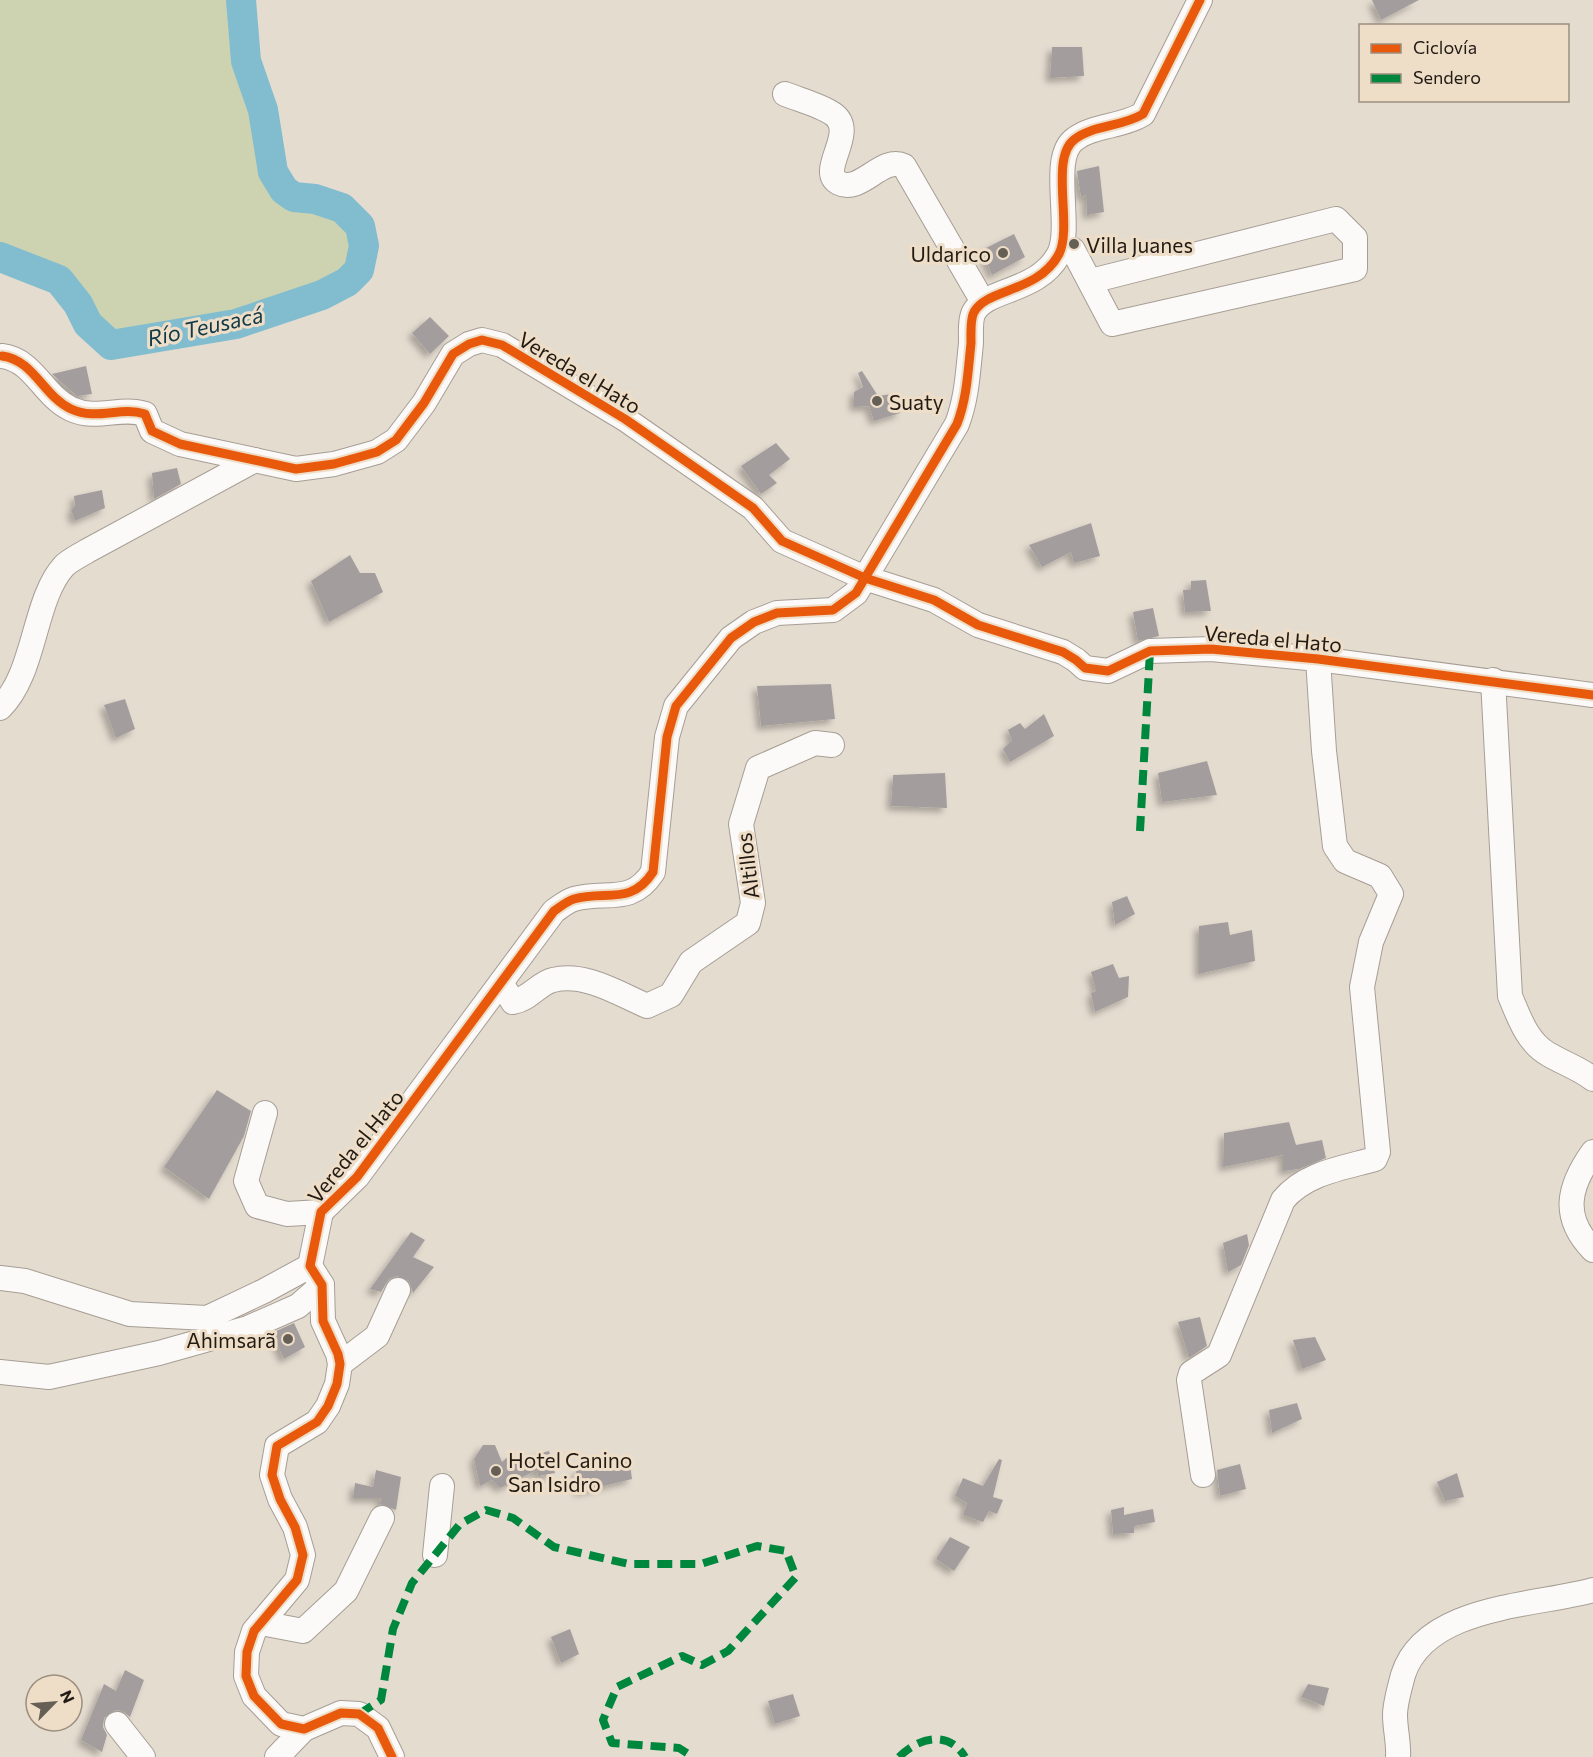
<svg xmlns="http://www.w3.org/2000/svg" width="1593" height="1757" viewBox="0 0 1593 1757" font-family="Commissioner,sans-serif">
  <defs>
    <filter id="shadow"><feDropShadow dx="-4.5" dy="4.5" stdDeviation="3" flood-color="#0004"/></filter>
  </defs>
  <rect width="100%" height="100%" fill="#e5dcd0"/>
  <path fill="#cdd3b1" d="M0,0h241c-5,42 19,118 36,158 7,17 18,33 27,48l38,9 26,19 6,24 -53,40 -35,16 -64,17 -57,6 -48,1 -30,-18 -26,-27 -61,-26z"/>
  <g fill="none" stroke-linecap="round" stroke-linejoin="round">
    <polyline stroke="#81bdcf" stroke-width="30" points="0,257 59,280 78,304 88,324 111,345 236,324 322,295 347,282 359,270 364,246 360,226 342,208 315,199 294,197 284,190 273,172 263,110 246,61 241,0"/>
  </g>
  <g fill="#a39e9d" filter="url(#shadow)">
    <polygon points="1372,0 1419,0 1381,20"/>
    <polygon points="1052,47 1082,47 1084,76 1050,78"/>
    <polygon points="1099,166 1104,212 1087,215 1086,195 1081,197 1077,171"/>
    <polygon points="1014,234 1025,257 992,275 982,250"/>
    <polygon points="430,317 449,336 430,354 412,333"/>
    <polygon points="86,366 92,394 77,396 52,374"/>
    <polygon points="862,371 878,396 899,393 900,413 874,421 869,406 854,407 854,392 863,387 858,373"/>
    <polygon points="776,443 790,459 769,475 777,483 761,494 741,466"/>
    <polygon points="177,468 181,484 154,499 152,473"/>
    <polygon points="102,490 105,508 75,521 71,510 75,506 74,496"/>
    <polygon points="1091,523 1100,556 1074,563 1071,552 1042,567 1029,545"/>
    <polygon points="350,555 360,573 375,573 383,592 329,622 311,581"/>
    <polygon points="1206,580 1211,611 1185,612 1183,590 1191,590 1191,581"/>
    <polygon points="1153,608 1159,636 1138,641 1133,612"/>
    <polygon points="831,684 835,719 761,726 757,686"/>
    <polygon points="125,699 135,729 116,738 104,705"/>
    <polygon points="1044,714 1054,736 1010,762 1003,749 1012,740 1008,730 1020,723 1025,729"/>
    <polygon points="1207,761 1217,795 1162,802 1158,773"/>
    <polygon points="945,773 947,808 891,806 893,775"/>
    <polygon points="1127,896 1135,914 1115,925 1112,902"/>
    <polygon points="1228,922 1230,935 1252,930 1255,961 1199,974 1199,926"/>
    <polygon points="1113,964 1119,978 1129,976 1128,997 1095,1012 1091,993 1096,991 1091,972"/>
    <polygon points="217,1090 251,1111 244,1136 209,1199 164,1167"/>
    <polygon points="1289,1122 1296,1145 1322,1140 1326,1158 1299,1169 1283,1171 1283,1155 1223,1167 1224,1133"/>
    <polygon points="411,1232 425,1240 413,1257 434,1267 413,1293 409,1281 397,1276 389,1279 381,1292 370,1289"/>
    <polygon points="1247,1234 1249,1245 1241,1265 1228,1272 1223,1243"/>
    <polygon points="1200,1317 1207,1346 1189,1358 1178,1322"/>
    <polygon points="294,1323 305,1347 284,1359 272,1333"/>
    <polygon points="1315,1337 1326,1360 1302,1369 1293,1340"/>
    <polygon points="1297,1403 1302,1419 1272,1433 1269,1410"/>
    <polygon points="483,1445 495,1445 502,1462 510,1455 512,1461 549,1451 555,1473 538,1476 537,1470 500,1488 492,1480 480,1486 474,1459"/>
    <polygon points="629,1457 632,1479 579,1492 576,1471"/>
    <polygon points="999,1459 1002,1460 993,1497 1003,1500 997,1514 989,1511 983,1522 963,1515 967,1503 955,1496 963,1478 983,1486"/>
    <polygon points="1240,1464 1246,1489 1220,1496 1217,1470"/>
    <polygon points="376,1470 401,1477 396,1510 380,1504 381,1498 353,1498 355,1483 373,1487"/>
    <polygon points="1457,1473 1464,1497 1445,1501 1437,1482"/>
    <polygon points="1124,1507 1124,1515 1153,1509 1155,1522 1134,1526 1134,1533 1113,1534 1111,1510"/>
    <polygon points="950,1537 970,1547 954,1571 936,1559"/>
    <polygon points="570,1629 579,1654 561,1663 551,1637"/>
    <polygon points="125,1670 144,1680 130,1717 123,1711 116,1710 104,1718 103,1727 107,1735 102,1752 81,1740 104,1684 116,1691"/>
    <polygon points="1308,1684 1329,1688 1324,1706 1301,1697"/>
    <polygon points="793,1694 800,1716 775,1724 768,1701"/>
  </g>
  <g fill="none" stroke-linecap="round" stroke-linejoin="round">
    <defs>
      <g id="minor">
        <path d="M785,94c15,6 35,11 48,20 26,18 -17,57 6,69 22,11 43,-28 65,-17l79,136"/>
        <polyline points="1073,250 1112,324 1355,269 1355,238 1336,219 1091,281"/>
        <path d="M2,356c32,4 41,40 69,53 26,12 49,-3 74,5l7,17 28,13 116,25 38,-5 43,-12 19,-12 28,-37 29,-49 16,-10 13,-4 20,5 123,74 128,89 29,33 83,37 69,22 44,25 85,27 13,8 9,8 23,3 42,-20 61,-2 107,10 275,36"/>
        <path d="M1493,680l17,316c9,21 17,46 38,58 15,9 31,14 45,25"/>
        <path d="M0,708c36,-35 33,-108 64,-142 6,-6 15,-10 23,-15l168,-91"/>
        <path d="M501,983l12,19c17,-3 26,-19 40,-22 32,-8 66,14 94,26l24,-11 20,-33 57,-39 5,-20 -12,-79 17,-56 57,-25 17,2"/>
        <polyline points="265,1113 246,1181 257,1206 287,1214 321,1212"/>
        <path d="M1593,1152c-25,35 -32,65 0,98"/>
        <polyline points="0,1278 25,1281 130,1314 207,1318 264,1291 310,1266"/>
        <polyline points="340,1364 377,1336 398,1290"/>
        <polyline points="0,1372 49,1377 159,1353 248,1328 298,1306 322,1285"/>
        <path d="M1203,1475l-14,-95 2,-7 28,-18 64,-155c22,-27 60,-32 92,-41l3,-7 -16,-165 9,-45 20,-48 -11,-18 -35,-15 -10,-15 -11,-95 -6,-92"/>
        <polyline points="435,1555 442,1486"/>
        <polyline points="261,1623 303,1631 346,1591 382,1518"/>
        <polyline points="117,1724 143,1757"/>
        <polyline points="277,1757 304,1729"/>
        <path d="M392,1757l-14,-29 -19,-14 -18,-1 -37,16 -23,-5 -27,-28 -8,-20 1,-24 7,-21 43,-51 6,-25 -8,-28 -15,-28 -8,-24 5,-29 40,-24 11,-16 9,-22 3,-20 -2,-10 -15,-33 -1,-36 -12,-19 11,-54 36,-35 197,-266c6,-4 13,-10 20,-12 32,-9 57,7 79,-27l14,-135 9,-31 55,-68 23,-16 23,-9 56,-3 23,-17 101,-169c10,-26 11,-53 14,-81 0,-9 -1,-24 3,-31 13,-24 64,-19 85,-58 14,-28 -10,-97 16,-115 18,-14 47,-12 68,-25l57,-114"/>
        <path d="M1398,1757c1,-14 -3,-28 -3,-42 0,-12 5,-28 8,-40 22,-70 133,-69 190,-85"/>
      </g>
    </defs>
    <use href="#minor" stroke="#a69e95" stroke-width="26"/>
    <use href="#minor" stroke="#fbfaf8" stroke-width="24"/>
    <g stroke="#00873e" stroke-width="8" stroke-dasharray="15 8" stroke-linecap="butt">
      <polyline points="1140,831 1150,651"/>
      <polyline points="359,1714 381,1700 393,1629 412,1583 460,1524 486,1510 513,1518 554,1547 629,1564 701,1564 757,1546 786,1551 796,1577 728,1651 702,1665 682,1656 617,1687 603,1720 612,1743 679,1748 693,1757"/>
      <path d="M899,1757c19,-19 49,-28 66,0"/>
    </g>
    <defs>
      <g id="cycleway">
        <path d="M2,356c32,4 41,40 69,53 26,12 49,-3 74,5l7,17 28,13 116,25 38,-5 43,-12 19,-12 28,-37 29,-49 16,-10 13,-4 20,5 123,74 128,89 29,33 83,37 69,22 44,25 85,27 13,8 9,8 23,3 42,-20 61,-2 107,10 275,36"/>
        <path d="M392,1757l-14,-29 -19,-14 -18,-1 -37,16 -23,-5 -27,-28 -8,-20 1,-24 7,-21 43,-51 6,-25 -8,-28 -15,-28 -8,-24 5,-29 40,-24 11,-16 9,-22 3,-20 -2,-10 -15,-33 -1,-36 -12,-19 11,-54 36,-35 197,-266c6,-4 13,-10 20,-12 32,-9 57,7 79,-27l14,-135 9,-31 55,-68 23,-16 23,-9 56,-3 23,-17 101,-169c10,-26 11,-53 14,-81 0,-9 -1,-24 3,-31 13,-24 64,-19 85,-58 14,-28 -10,-97 16,-115 18,-14 47,-12 68,-25l57,-114"/>
      </g>
    </defs>
    <use href="#cycleway" stroke="#eeddc7" stroke-width="13"/>
    <use href="#cycleway" stroke="#e8590c" stroke-width="9"/>
  </g>
  <g fill="#665f56" stroke="#eeddc7" stroke-width="2">
    <circle cx="1074" cy="244" r="6"/>
    <circle cx="1003" cy="253" r="6"/>
    <circle cx="877" cy="401" r="6"/>
    <circle cx="288" cy="1339" r="6"/>
    <circle cx="496" cy="1471" r="6"/>
  </g>
  <g text-anchor="middle" dominant-baseline="central" stroke-width="6" stroke-linejoin="round" paint-order="stroke">
    <g font-size="21" fill="#221b14" stroke="#eeddc7" text-anchor="start">
      <text x="1086" y="244">Villa Juanes</text>
      <text x="991" y="253" text-anchor="end">Uldarico</text>
      <text x="889" y="401">Suaty</text>
      <text x="276" y="1339" text-anchor="end">Ahimsarã</text>
      <text x="508" y="1459">Hotel Canino<tspan x="508" dy="24">San Isidro</tspan></text>
    </g>
    <g font-size="21" fill="#221b14" stroke="#eeddc7">
      <text transform="translate(580 372) rotate(31)">Vereda el Hato</text>
      <text transform="translate(1273 638) rotate(5)">Vereda el Hato</text>
      <text transform="translate(747 866) rotate(-97)">Altillos</text>
      <text transform="translate(355 1146) rotate(-51)">Vereda el Hato</text>
    </g>
    <g font-size="22" font-style="italic" fill="#0f3947" stroke="#eeddc7">
      <text transform="translate(205 326) rotate(-12)">Río Teusacá</text>
    </g>
  </g>
  <rect x="1359" y="24" width="210" height="78" fill="#eeddc7" stroke="#9c8f7f" stroke-width="1.5"/>
  <rect x="1371" y="44" width="30" height="9" fill="#e8590c" stroke="#9c8f7f" stroke-width="1.5"/>
  <text x="1413" y="54" font-size="18" fill="#221b14">Ciclovía</text>
  <rect x="1371" y="74" width="30" height="9" fill="#00873e" stroke="#9c8f7f" stroke-width="1.5"/>
  <text x="1413" y="84" font-size="18" fill="#221b14">Sendero</text>
  <g transform="translate(54 1703) rotate(65)"><circle r="28" fill="#eeddc7" stroke="#9c8f7f" stroke-width="1.5"/>
  <path d="M0-4.5L10 22L0 15L-10 22Z" fill="#665f56"/>
  <text y="-9" font-size="16" font-weight="bold" text-anchor="middle" fill="#221b14">N</text>
  </g>
</svg>
